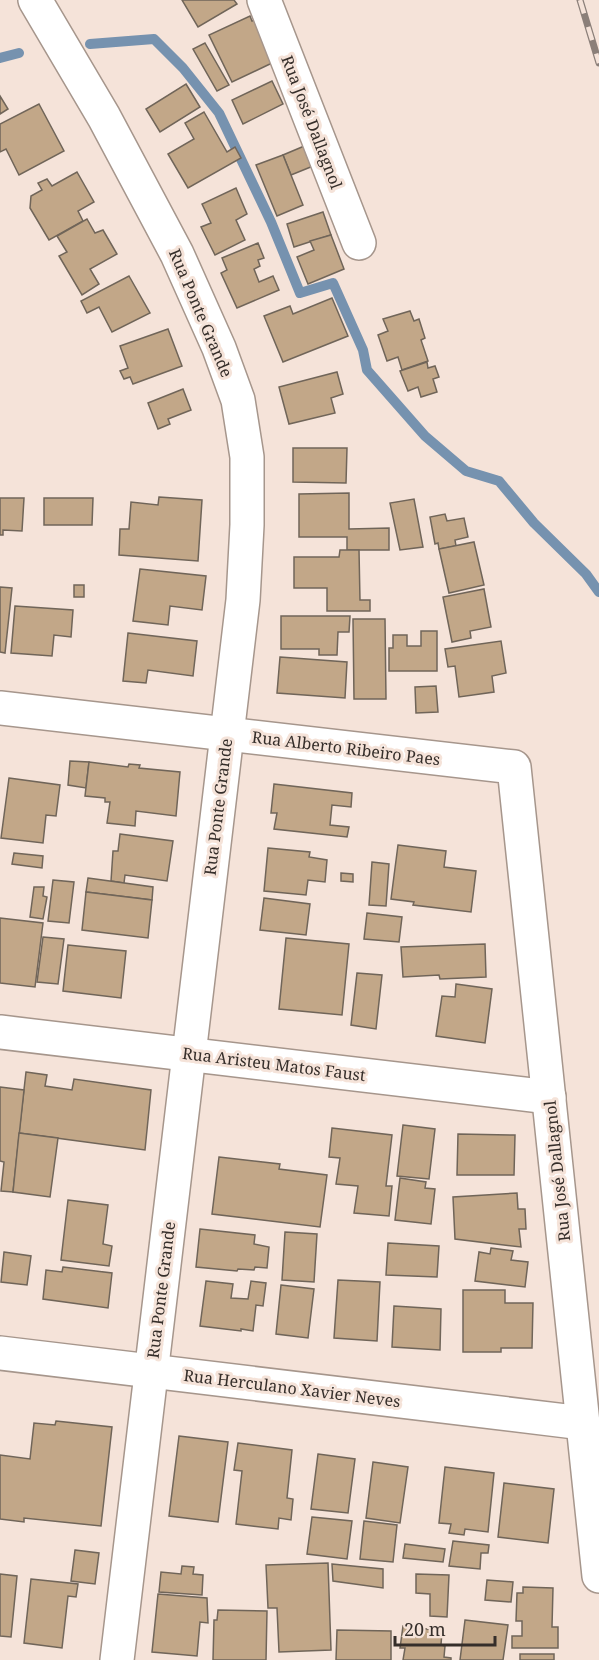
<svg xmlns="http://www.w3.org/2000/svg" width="599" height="1660" viewBox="0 0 599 1660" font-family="'Noto Serif',serif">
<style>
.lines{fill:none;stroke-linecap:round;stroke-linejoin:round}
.stream{stroke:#7692af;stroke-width:10}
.building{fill:#c2a788;stroke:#706559;stroke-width:1.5}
.minor-casing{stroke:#a6968c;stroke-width:36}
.minor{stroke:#fff;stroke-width:33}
.rail-casing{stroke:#8b7f79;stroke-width:7}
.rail{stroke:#f5e3d9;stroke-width:4.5;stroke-dasharray:14;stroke-linecap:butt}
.labels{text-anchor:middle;stroke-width:6;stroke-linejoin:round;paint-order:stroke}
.street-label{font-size:16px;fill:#352e2a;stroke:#f5e3d9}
</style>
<rect width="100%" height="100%" fill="#f5e3d9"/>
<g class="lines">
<g class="stream">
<polyline points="90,44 154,39 183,68 219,113 271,222 300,293 333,283 363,350 367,370 425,436 466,471 499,481 534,523 586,574 599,592"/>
<polyline points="0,58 19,53"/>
</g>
</g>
<g class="building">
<polygon points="182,0 234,0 237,4 198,27"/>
<polygon points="250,16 252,21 258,19 272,63 232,82 209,35"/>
<polygon points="205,43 229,85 217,91 193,49"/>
<polygon points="272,81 283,104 243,124 232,100"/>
<polygon points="186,84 200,107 160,132 146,109"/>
<polygon points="0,96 8,109 0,114"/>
<polygon points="39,104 64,151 19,175 6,149 0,152 0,124"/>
<polygon points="204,112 227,152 235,147 241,158 188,188 168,154 194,139 185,123"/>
<polygon points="309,144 318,164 291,175 283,155"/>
<polygon points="283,155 303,205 277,216 256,165"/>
<polygon points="77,172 94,202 78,211 83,221 49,240 30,208 31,196 42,190 38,183 47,179 52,186"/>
<polygon points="236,188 247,214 236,220 245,240 215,255 201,227 211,223 202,204"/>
<polygon points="323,212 331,235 294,247 287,224"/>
<polygon points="87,219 95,233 103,230 117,254 90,269 99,284 82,295 59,256 67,252 57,236"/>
<polygon points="331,235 344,269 308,284 297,257 314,250 310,241"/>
<polygon points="258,243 264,258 258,260 260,266 254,269 259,282 273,276 279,290 237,308 221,273 227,270 222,258"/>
<polygon points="129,276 150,313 112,332 99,307 87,313 81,301"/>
<polygon points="332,298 348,336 283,362 264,316 290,306 293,314"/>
<polygon points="410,311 414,321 419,319 425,338 421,340 428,361 402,370 398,357 387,361 378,335 388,331 383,319"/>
<polygon points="168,329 182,366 133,384 130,377 124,379 120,371 128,368 120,346"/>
<polygon points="427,362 428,368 435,366 439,377 433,379 437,392 421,397 418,387 408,391 400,371"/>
<polygon points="337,372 343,394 331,398 335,413 289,424 279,387"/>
<polygon points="183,389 191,410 168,419 170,424 158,429 148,403"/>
<polygon points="293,448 347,448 346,483 293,482"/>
<polygon points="349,493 349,529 389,528 389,550 347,550 347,537 299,537 299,494"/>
<polygon points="159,497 202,500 198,561 119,555 120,529 129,529 131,502 158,505"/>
<polygon points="0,498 24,498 22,531 3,530 3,535 0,535"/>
<polygon points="44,498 93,498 92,525 44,525"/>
<polygon points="414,499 423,547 400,550 390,503"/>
<polygon points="445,514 447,521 464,518 468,537 455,540 456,546 439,549 438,543 435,544 430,517"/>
<polygon points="474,542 484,585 449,593 439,549"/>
<polygon points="340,550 359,550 360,600 370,600 370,611 327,611 327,588 294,588 294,557 339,557"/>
<polygon points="140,569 206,576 202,610 170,606 168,625 133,621"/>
<rect x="74" y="585" width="10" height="12"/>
<polygon points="0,587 12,588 5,653 0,652"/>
<polygon points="484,589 491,627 470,631 471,638 452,642 443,597"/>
<polygon points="15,606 73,610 71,637 54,635 52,656 11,653"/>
<polygon points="281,616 350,616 349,632 338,632 337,655 319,655 319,649 281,649"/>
<polygon points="353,619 385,619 386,699 354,699"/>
<polygon points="421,631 437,631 437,671 389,671 389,648 393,648 393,635 407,635 407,646 421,646"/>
<polygon points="128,633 197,641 193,676 148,670 146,683 123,681"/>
<polygon points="501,641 506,673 492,676 494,692 459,697 455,666 448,667 445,649"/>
<polygon points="280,657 347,662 345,698 277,693"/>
<polygon points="436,686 438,712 416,713 415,687"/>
<polygon points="70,761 89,762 86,788 68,785"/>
<polygon points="89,762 128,767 129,764 140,765 139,768 180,772 176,816 136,811 135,826 107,823 110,802 105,802 105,798 85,796"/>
<polygon points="9,778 60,785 56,816 46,815 43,843 1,838"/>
<polygon points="274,784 352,793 351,807 332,805 330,825 349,827 347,837 274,829 277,813 271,813"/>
<polygon points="120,834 173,841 167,881 125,875 124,883 111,881 113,851 118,851"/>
<polygon points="398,845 446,851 444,867 476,871 471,912 413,905 414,902 391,899"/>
<polygon points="268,848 310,852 309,857 327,860 325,882 308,880 306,895 264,891"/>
<polygon points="14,853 43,856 42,868 12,864"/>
<polygon points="372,862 389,864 386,906 369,905"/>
<polygon points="341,873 353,874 353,882 341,881"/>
<polygon points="88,878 153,887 152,900 86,892"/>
<polygon points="53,880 74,882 69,923 48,921"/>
<polygon points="34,887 44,887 43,896 47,897 43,919 30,917"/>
<polygon points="86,892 152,900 148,938 82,930"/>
<polygon points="264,898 310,904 306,935 260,930"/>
<polygon points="367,913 402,917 399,942 364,939"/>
<polygon points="0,918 43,923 35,987 0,983"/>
<polygon points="43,937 64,939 58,984 37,982"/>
<polygon points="286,938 349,944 342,1015 279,1009"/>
<polygon points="485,944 486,977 440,979 439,975 403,977 401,947"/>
<polygon points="68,945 126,951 121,998 63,991"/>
<polygon points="357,973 382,975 376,1029 351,1025"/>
<polygon points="456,984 492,989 485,1043 436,1036 442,996 455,997"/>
<polygon points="26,1072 47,1075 45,1086 72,1090 74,1079 151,1090 145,1150 19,1133"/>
<polygon points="0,1087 24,1090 13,1192 1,1191 4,1162 0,1161"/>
<polygon points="403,1125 435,1129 429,1179 397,1176"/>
<polygon points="332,1128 392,1135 386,1186 392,1186 389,1216 354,1213 358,1186 336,1184 340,1158 329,1157"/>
<polygon points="19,1133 58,1138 50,1197 13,1192"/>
<polygon points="458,1134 515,1135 514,1175 457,1175"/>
<polygon points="219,1157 280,1164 279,1169 327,1175 320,1227 212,1214"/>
<polygon points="400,1178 426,1182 425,1188 435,1189 431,1224 395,1220"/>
<polygon points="517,1193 518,1209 525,1209 526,1229 519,1229 521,1247 455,1239 453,1197"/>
<polygon points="68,1200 108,1205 103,1244 112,1246 109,1266 61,1260"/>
<polygon points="200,1229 255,1235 254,1244 269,1247 267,1268 255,1267 254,1270 238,1269 237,1271 196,1267"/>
<polygon points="285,1232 317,1234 314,1282 282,1280"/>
<polygon points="388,1243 439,1246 437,1277 386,1275"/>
<polygon points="491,1248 513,1251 511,1260 528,1262 525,1287 475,1281 479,1252 490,1254"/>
<polygon points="4,1252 31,1256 27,1285 1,1282"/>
<polygon points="63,1267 112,1273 108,1308 43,1299 46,1270 62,1272"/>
<polygon points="338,1280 380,1282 377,1341 334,1338"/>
<polygon points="206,1281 233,1284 231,1298 248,1299 251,1281 266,1283 263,1306 256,1305 253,1331 241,1329 241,1331 200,1326"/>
<polygon points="281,1285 314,1289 308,1338 276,1334"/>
<polygon points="463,1290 505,1290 505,1303 533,1303 532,1348 501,1348 501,1352 463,1352"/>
<polygon points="394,1306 441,1309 440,1350 392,1347"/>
<polygon points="56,1421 112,1427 101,1526 24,1518 24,1522 0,1519 0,1455 30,1459 34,1423 55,1425"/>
<polygon points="179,1436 228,1442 218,1522 169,1516"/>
<polygon points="238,1443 292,1450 287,1498 293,1499 291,1520 279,1518 278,1529 236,1524 242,1471 234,1470"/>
<polygon points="318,1454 355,1459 348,1513 311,1509"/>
<polygon points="373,1462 408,1467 400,1523 366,1518"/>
<polygon points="445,1467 494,1473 488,1532 465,1529 464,1535 449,1533 451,1524 439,1523"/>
<polygon points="504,1483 554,1489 548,1543 498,1537"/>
<polygon points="312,1517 352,1521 347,1559 307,1554"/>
<polygon points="364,1521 397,1525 393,1562 360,1559"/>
<polygon points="453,1541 489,1545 488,1553 481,1553 480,1569 449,1566"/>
<polygon points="405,1544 445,1549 443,1562 403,1558"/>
<polygon points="75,1550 99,1553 95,1584 71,1581"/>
<polygon points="328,1563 331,1650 279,1652 277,1608 268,1608 266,1565"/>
<polygon points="332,1564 383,1569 383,1588 333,1581"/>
<polygon points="182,1566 194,1567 193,1574 203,1575 202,1595 159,1592 161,1572 181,1574"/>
<polygon points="0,1574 17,1576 11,1637 0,1636"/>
<polygon points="416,1574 449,1575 447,1617 430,1616 430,1594 416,1593"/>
<polygon points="31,1579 78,1584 76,1597 68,1596 62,1648 24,1643"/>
<polygon points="487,1580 513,1582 511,1602 485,1600"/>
<polygon points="523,1587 553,1588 552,1627 558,1627 558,1648 512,1648 512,1636 522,1636 522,1621 516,1621 517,1593 523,1593"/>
<polygon points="158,1594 207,1598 208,1623 200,1622 197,1656 152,1652"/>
<polygon points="218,1610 267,1611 266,1660 213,1660 214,1620 217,1620"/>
<polygon points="465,1620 508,1625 503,1660 460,1660"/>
<polygon points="403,1626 442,1631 441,1645 445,1646 444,1657 451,1658 451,1660 403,1660 405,1648 400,1648"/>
<polygon points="337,1630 391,1631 391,1660 336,1660"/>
<rect x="520" y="1654" width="34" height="6"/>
</g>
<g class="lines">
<g class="minor-casing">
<g id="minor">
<polyline points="35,0 104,117 177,254 219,348 238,400 247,457 247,525 243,600 117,1660"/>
<polyline points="264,0 359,243"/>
<polyline points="0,708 514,767 599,1576"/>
<polyline points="0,1032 549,1097"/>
<polyline points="0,1353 583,1423"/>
</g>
</g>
<use href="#minor" class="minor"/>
<g class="rail-casing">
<polyline id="rail" points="580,0 599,63"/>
</g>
<use href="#rail" class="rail"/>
</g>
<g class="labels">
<g class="street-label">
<text transform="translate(312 122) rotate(69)" y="6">Rua José Dallagnol</text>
<text transform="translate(201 313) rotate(67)" y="6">Rua Ponte Grande</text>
<text transform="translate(346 748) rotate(7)" y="6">Rua Alberto Ribeiro Paes</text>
<text transform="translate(218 807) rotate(-83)" y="6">Rua Ponte Grande</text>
<text transform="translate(274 1064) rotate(7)" y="6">Rua Aristeu Matos Faust</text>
<text transform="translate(557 1171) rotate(-96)" y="6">Rua José Dallagnol</text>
<text transform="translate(161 1290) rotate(-83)" y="6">Rua Ponte Grande</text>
<text transform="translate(292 1388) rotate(7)" y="6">Rua Herculano Xavier Neves</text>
</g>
</g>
<path d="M395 1636v9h100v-9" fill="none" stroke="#352e2a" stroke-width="3"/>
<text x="404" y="1636" font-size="18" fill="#352e2a" stroke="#f5e3d9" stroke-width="4.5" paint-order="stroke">20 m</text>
</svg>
